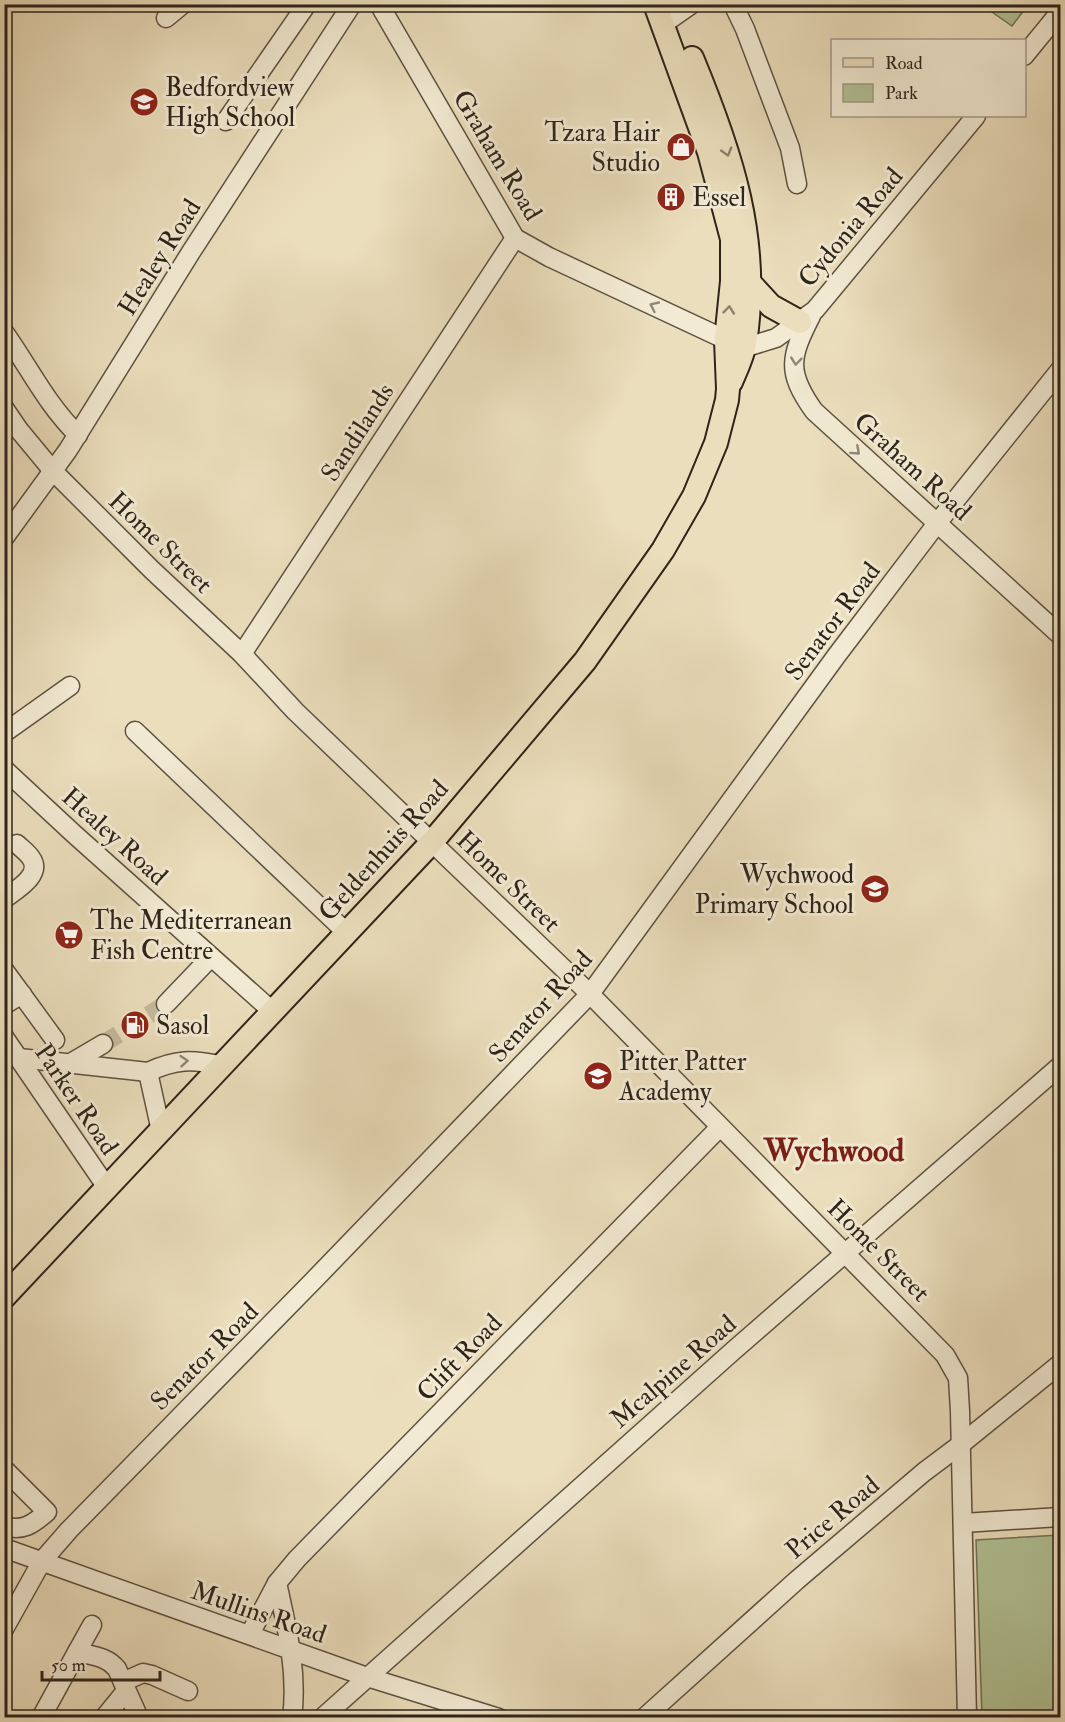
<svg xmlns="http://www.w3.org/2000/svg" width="1065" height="1722" viewBox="0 0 1065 1722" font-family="'IM FELL Double Pica',serif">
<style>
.green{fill:#b1c295;stroke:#707358;stroke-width:1.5}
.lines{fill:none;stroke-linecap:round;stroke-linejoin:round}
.minor-tunnel{stroke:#c5b99c;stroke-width:18;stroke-dasharray:18 9;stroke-linecap:butt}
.minor-casing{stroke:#5d5242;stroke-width:21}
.major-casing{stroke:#2e241a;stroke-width:26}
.minor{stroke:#f2ead3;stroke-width:18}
.major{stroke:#ebdebc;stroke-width:22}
.oneway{stroke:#8c816b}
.oneway2{stroke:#908776}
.labels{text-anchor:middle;stroke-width:6;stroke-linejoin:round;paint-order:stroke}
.poi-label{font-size:26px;fill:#2e241a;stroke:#f2ead3;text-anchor:start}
.street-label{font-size:26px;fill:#2e241a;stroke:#f2ead3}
.district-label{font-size:32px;font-weight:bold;fill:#7a1f14;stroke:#f2ead3}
</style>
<rect width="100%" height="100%" fill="#ebdebc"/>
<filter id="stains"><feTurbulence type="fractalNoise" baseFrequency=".00333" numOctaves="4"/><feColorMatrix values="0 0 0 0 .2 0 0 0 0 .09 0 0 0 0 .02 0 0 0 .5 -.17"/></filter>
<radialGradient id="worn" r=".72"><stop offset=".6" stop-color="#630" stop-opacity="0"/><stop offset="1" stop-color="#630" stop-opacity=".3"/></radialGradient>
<g class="green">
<polygon points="982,5 1028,4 1028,5 1012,26"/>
<polygon points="1060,1535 1060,1717 982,1717 976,1540"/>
</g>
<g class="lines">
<polyline class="minor-tunnel" points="103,1044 166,1004"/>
<g class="minor-casing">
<g id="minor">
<polyline points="379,4 515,238 549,257 737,345 750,346 776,338 815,310 976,116"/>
<polyline points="733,4 745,29 790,148 797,184"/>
<polyline points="166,18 183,4"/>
<polyline points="662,25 692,4"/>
<polyline points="1024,56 1060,12"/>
<polyline points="226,121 307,4"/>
<path d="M811,316C790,357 786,372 814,411L1060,635"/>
<path d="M4,332C29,367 47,405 78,435"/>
<polyline points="4,408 19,430 53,471 152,570 242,654 295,711 590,994 945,1355 958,1378 960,1411 967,1718"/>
<polyline points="4,538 68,450 191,252 352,4"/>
<polyline points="242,654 515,238"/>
<polyline points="135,731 347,933"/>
<polyline points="4,733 70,686"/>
<polyline points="4,769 74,834 272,1011"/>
<path d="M4,899C16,890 43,875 31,858C28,853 21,848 17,844"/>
<polyline points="4,970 55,1040"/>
<polyline points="166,1004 211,957"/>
<polyline points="4,1005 22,994"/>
<polyline points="4,1037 108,1189"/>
<path d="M19,1058L148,1072C176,1059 192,1059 223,1066"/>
<polyline points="69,1064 103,1044"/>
<polyline points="148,1072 161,1131"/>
<path d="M4,1469L47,1512C33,1524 23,1532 4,1526"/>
<polyline points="963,1523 1060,1517"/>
<polyline points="4,1548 367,1677 499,1718"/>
<path d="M277,1583C287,1628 298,1672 292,1718"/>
<polyline points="4,1629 42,1561 69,1530 314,1280 590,994 837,655 938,522 1060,370"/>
<polyline points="250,1634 277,1583 297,1559 720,1127"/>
<polyline points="77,1652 92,1625"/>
<polyline points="123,1682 143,1673 152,1675 188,1691"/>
<path d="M42,1716L77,1652C92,1656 107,1656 117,1669L139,1718"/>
<polyline points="104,1718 126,1691"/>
<polyline points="322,1718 733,1351 1060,1066"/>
<polyline points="644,1718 797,1580 924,1472 960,1445 1060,1364"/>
</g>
</g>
<g class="major-casing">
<g id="major">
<path d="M692,58C731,152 761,240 745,343C743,356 736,370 731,382"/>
<polyline points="749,282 771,306 800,322"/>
<polyline points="4,1297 432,842 585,661 663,550 694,496 716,443 727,400 728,389 726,340 732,281 732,239 709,152 655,4"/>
</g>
</g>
<use href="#minor" class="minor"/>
<use href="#major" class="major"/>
</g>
<defs><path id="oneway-chevron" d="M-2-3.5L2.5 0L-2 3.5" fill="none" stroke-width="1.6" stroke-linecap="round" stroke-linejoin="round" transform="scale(1.5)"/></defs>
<g class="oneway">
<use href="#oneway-chevron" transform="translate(727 152) rotate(74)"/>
<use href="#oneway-chevron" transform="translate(729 310) rotate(-84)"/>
</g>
<g class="oneway2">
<use href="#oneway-chevron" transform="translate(654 306) rotate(-155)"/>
<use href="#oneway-chevron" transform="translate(796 361) rotate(96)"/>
<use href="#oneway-chevron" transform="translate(856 451) rotate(42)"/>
<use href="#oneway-chevron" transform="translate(184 1061) rotate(-5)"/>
</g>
<defs>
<g id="school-disc" transform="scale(1.5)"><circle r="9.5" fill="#8f2418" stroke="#f2ead3"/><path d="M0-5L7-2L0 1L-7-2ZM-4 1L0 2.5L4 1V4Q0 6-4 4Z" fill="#fff"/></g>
<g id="shop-disc" transform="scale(1.5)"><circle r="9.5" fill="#8f2418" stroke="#f2ead3"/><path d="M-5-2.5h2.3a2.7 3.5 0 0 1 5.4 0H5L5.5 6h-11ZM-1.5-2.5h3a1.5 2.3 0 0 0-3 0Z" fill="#fff"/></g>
<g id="building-disc" transform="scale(1.5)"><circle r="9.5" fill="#8f2418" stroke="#f2ead3"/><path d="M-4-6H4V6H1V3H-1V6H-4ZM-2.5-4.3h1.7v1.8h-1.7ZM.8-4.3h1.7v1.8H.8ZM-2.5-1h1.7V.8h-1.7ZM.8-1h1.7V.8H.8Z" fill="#fff"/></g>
<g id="supermarket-disc" transform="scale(1.5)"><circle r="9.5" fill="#8f2418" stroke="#f2ead3"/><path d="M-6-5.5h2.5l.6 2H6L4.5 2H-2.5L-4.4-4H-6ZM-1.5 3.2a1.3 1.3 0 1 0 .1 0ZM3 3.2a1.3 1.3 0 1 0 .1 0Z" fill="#fff"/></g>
<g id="fuel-disc" transform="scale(1.5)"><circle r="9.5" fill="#8f2418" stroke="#f2ead3"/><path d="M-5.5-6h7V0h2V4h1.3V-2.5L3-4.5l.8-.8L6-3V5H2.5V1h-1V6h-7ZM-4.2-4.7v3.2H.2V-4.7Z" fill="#fff"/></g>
</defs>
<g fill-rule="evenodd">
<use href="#school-disc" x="144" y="102"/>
<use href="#shop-disc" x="681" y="147"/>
<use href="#building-disc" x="671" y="197"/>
<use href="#school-disc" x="875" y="889"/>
<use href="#supermarket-disc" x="69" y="935"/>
<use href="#fuel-disc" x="135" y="1025"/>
<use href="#school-disc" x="598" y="1076"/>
</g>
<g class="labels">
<g class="poi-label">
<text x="165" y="96">Bedfordview<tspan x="165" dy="30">High School</tspan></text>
<text x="660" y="141" text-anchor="end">Tzara Hair<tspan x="660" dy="30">Studio</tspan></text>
<text x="692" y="206">Essel</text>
<text x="854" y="883" text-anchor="end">Wychwood<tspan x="854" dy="30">Primary School</tspan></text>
<text x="90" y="929">The Mediterranean<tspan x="90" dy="30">Fish Centre</tspan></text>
<text x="156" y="1034">Sasol</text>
<text x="619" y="1070">Pitter Patter<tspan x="619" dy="30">Academy</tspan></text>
</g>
<g class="street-label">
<text transform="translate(498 155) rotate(59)" y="9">Graham Road</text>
<text transform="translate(850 227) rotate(-50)" y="9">Cydonia Road</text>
<text transform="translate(159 257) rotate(-58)" y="9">Healey Road</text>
<text transform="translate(357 432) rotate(-57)" y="9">Sandilands</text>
<text transform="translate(913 466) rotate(42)" y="9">Graham Road</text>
<text transform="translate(161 542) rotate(44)" y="9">Home Street</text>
<text transform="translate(832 621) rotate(-53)" y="9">Senator Road</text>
<text transform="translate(115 836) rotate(42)" y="9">Healey Road</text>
<text transform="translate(383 850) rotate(-48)" y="9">Geldenhuis Road</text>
<text transform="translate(509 881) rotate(44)" y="9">Home Street</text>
<text transform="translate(540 1006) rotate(-48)" y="9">Senator Road</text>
<text transform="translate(77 1099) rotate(56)" y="9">Parker Road</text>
<text transform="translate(879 1250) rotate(45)" y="9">Home Street</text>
<text transform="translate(204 1356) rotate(-45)" y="9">Senator Road</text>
<text transform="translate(459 1357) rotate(-46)" y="9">Clift Road</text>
<text transform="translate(673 1371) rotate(-41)" y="9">Mcalpine Road</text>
<text transform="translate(832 1517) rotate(-40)" y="9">Price Road</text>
<text transform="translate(259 1612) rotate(19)" y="9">Mullins Road</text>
</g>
<g class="district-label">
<text x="834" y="1161">Wychwood</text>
</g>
</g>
<rect width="1065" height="1722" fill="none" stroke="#ebdebc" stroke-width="24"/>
<rect x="6" y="6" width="1053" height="1710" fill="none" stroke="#2e241a" stroke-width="3"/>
<rect x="12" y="12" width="1041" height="1698" fill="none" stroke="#2e241a" stroke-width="1.5"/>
<rect x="831" y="39" width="195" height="78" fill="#f2ead3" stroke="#a49b89" stroke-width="1.5"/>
<rect x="843" y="58" width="30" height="9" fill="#ebdebc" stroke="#a49b89" stroke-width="1.5"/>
<text x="885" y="69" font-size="18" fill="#2e241a">Road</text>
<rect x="843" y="84" width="30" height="18" fill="#b1c295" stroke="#a49b89" stroke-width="1.5"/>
<text x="885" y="99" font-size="18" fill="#2e241a">Park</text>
<path d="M42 1671v9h118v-9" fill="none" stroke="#2e241a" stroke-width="3"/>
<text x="51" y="1671" font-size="18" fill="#2e241a" stroke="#f2ead3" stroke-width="4.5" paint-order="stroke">50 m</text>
<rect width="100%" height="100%" filter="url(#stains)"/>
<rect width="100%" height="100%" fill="url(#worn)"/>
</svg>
